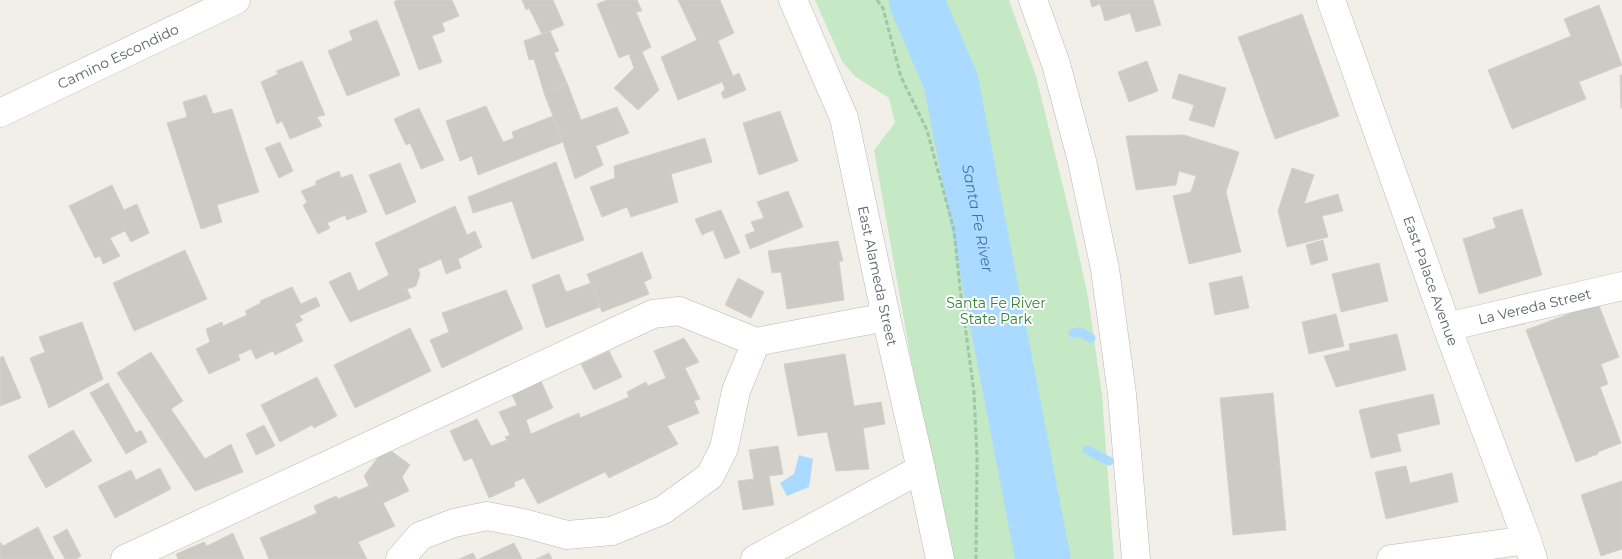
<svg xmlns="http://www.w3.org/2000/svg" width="1622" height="559" viewBox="0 0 1622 559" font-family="Montserrat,sans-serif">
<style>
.green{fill:#c5e8c5}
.water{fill:#aadaff}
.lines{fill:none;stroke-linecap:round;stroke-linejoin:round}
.stream{stroke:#aadaff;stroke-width:9}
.river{stroke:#aadaff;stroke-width:55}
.building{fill:#cccac5;stroke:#d6d1c6}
.minor-casing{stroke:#b5b8bc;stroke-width:29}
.path{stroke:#9cc7a9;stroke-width:3;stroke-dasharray:5 2.5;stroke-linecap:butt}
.minor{stroke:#fff;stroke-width:28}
.labels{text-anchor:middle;stroke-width:4;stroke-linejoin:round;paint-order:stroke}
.street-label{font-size:14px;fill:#5f6368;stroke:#fff}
.park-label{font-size:14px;fill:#348238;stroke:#fff}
.water-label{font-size:15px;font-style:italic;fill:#4174aa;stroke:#fff}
</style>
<rect width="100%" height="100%" fill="#f1efe8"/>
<polygon class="green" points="815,0 1009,0 1036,76 1071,219 1088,297 1102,395 1114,559 954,559 913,371 874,150 895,123 889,98 856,77 843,63"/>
<polygon class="water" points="799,455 813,459 809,487 787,496 780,483 794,474"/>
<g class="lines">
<g class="stream">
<polyline points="1073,333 1080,332 1091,338"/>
<polyline points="1087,450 1109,461"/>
</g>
<path class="river" id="s1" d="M916,0L951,82L1043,559"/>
</g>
<g class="building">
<polygon points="397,0 452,0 459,16 442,23 445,31 432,36 442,62 419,70 394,2"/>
<polygon points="522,0 553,0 564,25 542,34 529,8 526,10"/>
<polygon points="607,0 637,0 642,11 636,12 651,47 642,52 659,90 638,110 614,88 634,68 629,54 619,58 597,4"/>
<polygon points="678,0 720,0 734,33 718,41 733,76 739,73 746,90 724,99 721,93 725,89 722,82 678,100 661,57 697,40"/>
<polygon points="1090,0 1153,0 1161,25 1136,32 1130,13 1105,21 1100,4 1092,7"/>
<polygon points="1599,5 1622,65 1579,82 1586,99 1512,129 1488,70 1571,36 1564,19"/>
<polygon points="1302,14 1339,116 1275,139 1238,37"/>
<polygon points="377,20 400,75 347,96 328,51 353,40 349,31"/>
<polygon points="550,31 559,51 554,53 567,83 544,93 534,59 529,60 524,41"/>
<polygon points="302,61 325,115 317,117 322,126 290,139 282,121 277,124 261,82 278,74 276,71"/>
<polygon points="1147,61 1158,91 1129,102 1118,72"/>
<polygon points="1179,74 1226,88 1214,127 1189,120 1194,105 1172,98"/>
<polygon points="1620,75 1622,75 1622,108 1621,108"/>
<polygon points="567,83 581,120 617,107 629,133 596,146 603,165 575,179 563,142 544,93"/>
<polygon points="206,95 213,114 232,109 259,192 217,205 222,222 201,229 167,123 187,117 183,102"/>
<polygon points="486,106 503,142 514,138 512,132 553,116 563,142 478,175 472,156 460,161 446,121"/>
<polygon points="419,108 444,160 421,169 410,143 406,145 394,119"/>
<polygon points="780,111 798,161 759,175 743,123"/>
<polygon points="1184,135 1239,152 1226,192 1241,252 1189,264 1173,196 1191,192 1196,176 1179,171 1176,185 1136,190 1126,136"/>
<polygon points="705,138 712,162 671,174 678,202 631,217 627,207 602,217 590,187 615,178 614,166"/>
<polygon points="280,142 293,171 279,178 265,148"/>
<polygon points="556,162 584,240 532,259 512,201 473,213 468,197"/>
<polygon points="400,163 416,202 386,215 369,175"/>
<polygon points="1292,168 1314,175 1304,204 1338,194 1343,211 1322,216 1328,237 1287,247 1278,211"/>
<polygon points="339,171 341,178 352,174 367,212 347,220 345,215 327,223 330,228 318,234 303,205 307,202 301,191 316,185 316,181"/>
<polygon points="112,185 124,210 137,204 149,233 131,242 125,231 110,238 120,256 103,264 100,256 95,258 69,206"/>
<polygon points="788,191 803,227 750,249 745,235 755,231 751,222 764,218 757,202"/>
<polygon points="455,206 467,235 475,231 482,247 458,259 461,268 446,274 441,259 418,269 420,274 416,286 407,289 411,298 350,322 329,282 350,272 358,291 389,275 375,243"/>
<polygon points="1522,209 1542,275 1479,294 1463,239 1496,228 1493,218"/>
<polygon points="721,210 740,253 725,259 713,230 702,235 695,219"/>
<polygon points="1323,240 1328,260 1311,265 1306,245"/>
<polygon points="838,241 843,261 839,261 844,300 787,309 781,272 772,273 768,251"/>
<polygon points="185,250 207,299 134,331 113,283"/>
<polygon points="642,252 652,278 644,282 649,294 602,312 587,274"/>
<polygon points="1379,263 1388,301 1341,312 1332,274"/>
<polygon points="559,274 566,292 591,283 600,307 546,328 532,285"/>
<polygon points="1242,276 1249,308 1215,315 1209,283"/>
<polygon points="738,278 764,292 751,318 725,305"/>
<polygon points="292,287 301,304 316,297 320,306 299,316 303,320 295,324 303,341 275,355 273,351 256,359 251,349 238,355 240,360 209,374 196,349 210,342 206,329 222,322 223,326 247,315 245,311 261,303 260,301"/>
<polygon points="506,290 523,329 442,368 430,340 449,332 442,313"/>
<polygon points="1598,303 1619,357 1601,364 1608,384 1600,387 1621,443 1598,452 1598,454 1576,462 1526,330"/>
<polygon points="1336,314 1344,346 1309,354 1302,322"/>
<polygon points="82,322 103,379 49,408 30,358 45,352 39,337"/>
<polygon points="410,328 431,371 355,408 334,365"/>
<polygon points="1397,334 1406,370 1336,387 1324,356 1350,350 1349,344"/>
<polygon points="684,338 699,362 685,368 700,399 694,401 699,413 667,426 678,444 609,478 605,472 538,504 524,478 514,482 515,486 489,498 472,458 464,461 450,431 477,419 491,446 507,440 505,437 510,435 499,412 517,405 512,395 541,381 553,408 526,420 531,434 579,413 580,418 629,397 627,392 646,382 648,386 666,378 654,351"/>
<polygon points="609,351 622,377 594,390 581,364"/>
<polygon points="151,352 183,401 171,409 205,459 231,444 243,472 195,491 117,373"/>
<polygon points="845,354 854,406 881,402 885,424 863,428 869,469 836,471 827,432 798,436 784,364"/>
<polygon points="3,356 21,398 0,406 0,358"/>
<polygon points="317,377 337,416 314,428 312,425 280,442 261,405"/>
<polygon points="108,383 136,433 141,430 147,442 126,454 90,393"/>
<polygon points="1273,393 1286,530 1233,535 1220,398"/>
<polygon points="1433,394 1440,424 1397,434 1401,451 1371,458 1359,410"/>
<polygon points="264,425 275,446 256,455 246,434"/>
<polygon points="73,430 92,461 46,488 28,456"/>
<polygon points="778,446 783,474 769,476 774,505 743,510 738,481 754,479 749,450"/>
<polygon points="386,447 410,465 402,477 409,491 383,503 395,526 358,542 367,559 269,559 260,538 317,513 314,506 336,496 338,499 369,486 364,476"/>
<polygon points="1406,466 1410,483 1452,473 1458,502 1386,519 1375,472"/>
<polygon points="160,468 171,489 115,518 98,486 131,470 136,480"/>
<polygon points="1622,481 1622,549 1601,556 1581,495"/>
<polygon points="38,527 54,559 0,559 0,542 3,546"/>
<polygon points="67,529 81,556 76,559 65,559 53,537"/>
<polygon points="233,533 244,559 178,559 176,554 204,542 207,546"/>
<polygon points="514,543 522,559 479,559"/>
<polygon points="473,553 476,559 459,559"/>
<polygon points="549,553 552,559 536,559"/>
</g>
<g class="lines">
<g class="minor-casing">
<g id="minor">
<path id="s2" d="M793,0L844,118L886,317L921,469L940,559"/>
<polyline points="1033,0 1056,64 1082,161 1105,269 1122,394 1136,559"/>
<path id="s3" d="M1331,0L1447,327L1527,540L1533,559"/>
<path id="s4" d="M0,113L236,0"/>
<path id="s5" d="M1447,327L1622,286"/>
<polyline points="125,559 653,314 679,311 756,342 886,317"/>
<polyline points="400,559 420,536 454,523 487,516 523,523 567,535 612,531 663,510 710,476 724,448 736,391 756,342"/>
<polyline points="755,559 921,469"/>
<polyline points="1391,559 1527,540"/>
</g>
</g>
<polyline class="path" points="877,0 883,8 901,77 927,130 954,230 960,288 974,392 977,457 976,559"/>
<use href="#minor" class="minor"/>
</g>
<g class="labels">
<g class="street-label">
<text dy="5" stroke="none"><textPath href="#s4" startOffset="131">Camino Escondido</textPath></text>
<text dy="5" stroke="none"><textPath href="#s2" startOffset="290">East Alameda Street</textPath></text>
<text dy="5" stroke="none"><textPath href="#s3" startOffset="298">East Palace Avenue</textPath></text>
<text dy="5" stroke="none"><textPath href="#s5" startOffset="90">La Vereda Street</textPath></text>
</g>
<g class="park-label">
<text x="996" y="308">Santa Fe River<tspan x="996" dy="16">State Park</tspan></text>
</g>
<g class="water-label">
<text dy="5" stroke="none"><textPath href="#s1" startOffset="228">Santa Fe River</textPath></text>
</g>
</g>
</svg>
